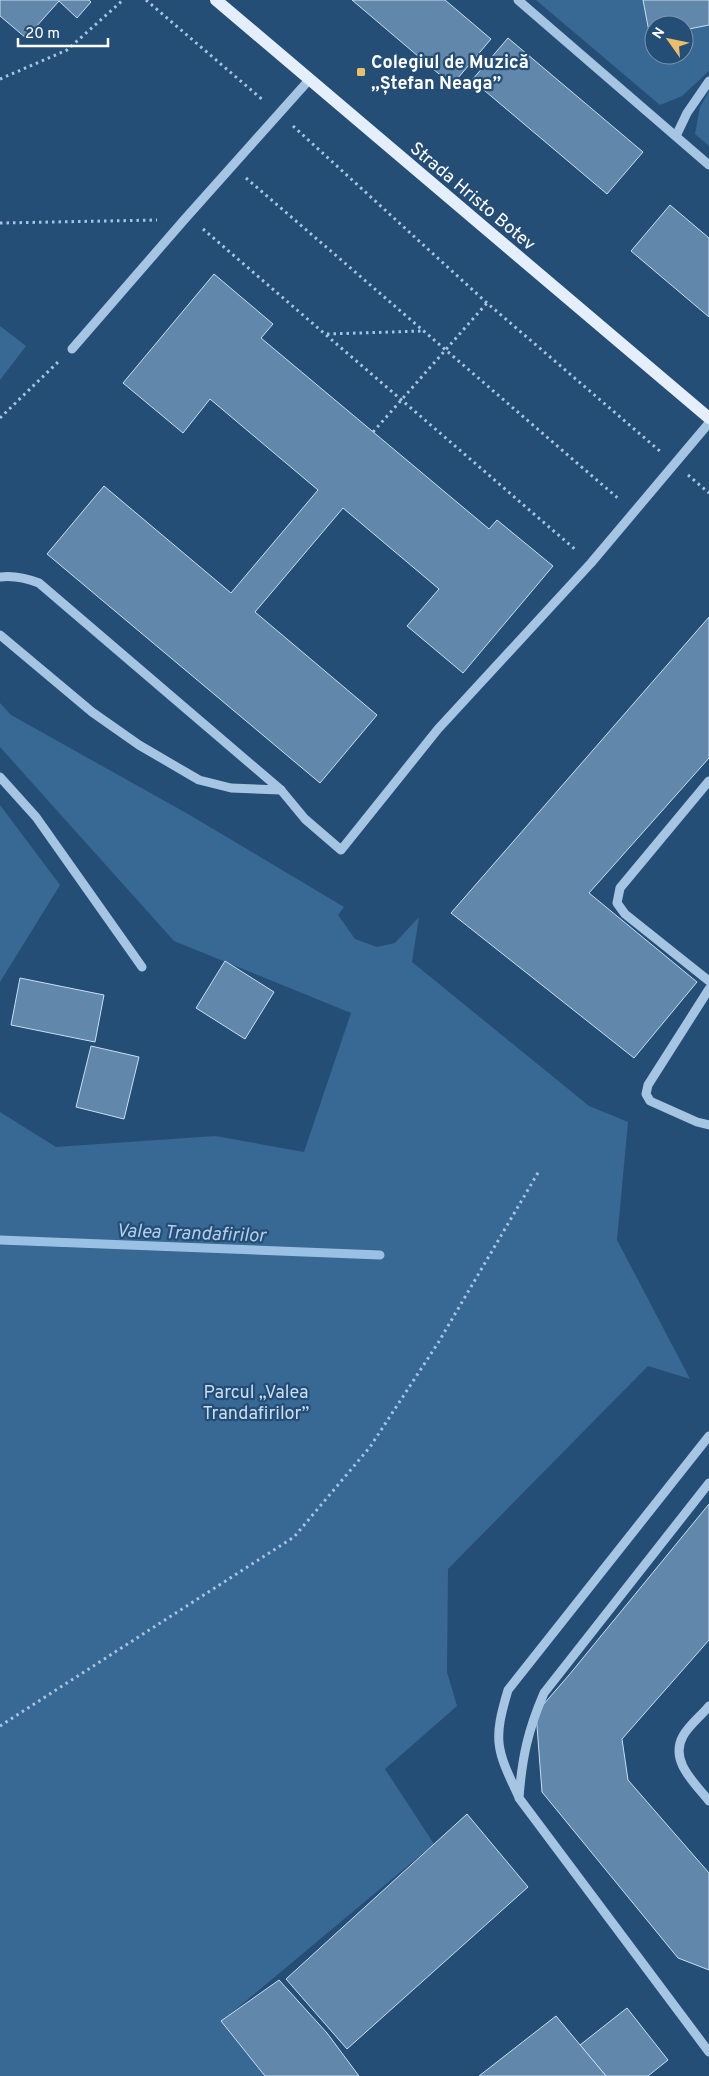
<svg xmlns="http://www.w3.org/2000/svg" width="709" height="2076" viewBox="0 0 709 2076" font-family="Overpass,sans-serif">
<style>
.green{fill:#386894;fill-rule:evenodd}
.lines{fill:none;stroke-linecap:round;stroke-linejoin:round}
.stream{stroke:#9ac1e3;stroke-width:9}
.building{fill:#6187ab;stroke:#c8def2}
.path{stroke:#a6c5e3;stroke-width:3;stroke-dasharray:2.5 4;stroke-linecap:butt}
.minor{stroke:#a6c5e3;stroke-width:9}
.major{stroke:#e5effc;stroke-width:12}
.poi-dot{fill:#ecbe6a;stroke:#254e77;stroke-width:2}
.labels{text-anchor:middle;stroke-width:4.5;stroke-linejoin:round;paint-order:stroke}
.poi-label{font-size:18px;font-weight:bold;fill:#fff;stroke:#254e77;text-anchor:start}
.street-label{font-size:18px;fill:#fff;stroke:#254e77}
.park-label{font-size:18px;fill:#c8def2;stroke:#254e77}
.water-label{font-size:19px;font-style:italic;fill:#b1cfeb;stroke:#254e77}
</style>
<rect width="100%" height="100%" fill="#254e77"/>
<g class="green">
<path d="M536,0H709V71L682,96L660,105ZM654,25H684V55H654Z"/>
<polygon points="709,91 709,146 695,134 700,107"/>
<polygon points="0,326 26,346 0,380"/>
<polygon points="0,703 11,715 188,814 344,907 338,915 355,939 377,947 395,943 419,917 412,962 589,1106 628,1122 617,1240 690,1379 648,1366 448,1569 447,1672 457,1706 385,1769 434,1844 222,2021 265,2076 0,2076 0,1112 56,1147 215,1136 304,1152 351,1013 174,941 0,747"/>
<polygon points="0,805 60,885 0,982"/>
</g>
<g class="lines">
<polyline class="stream" points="0,1240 380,1255"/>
</g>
<g class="building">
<polygon points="0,0 89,0 91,2 77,18 59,1 26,38 0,16"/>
<polygon points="352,0 445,0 491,39 452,85"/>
<polygon points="643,0 709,0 709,25 684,30 684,25 654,25 654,36 650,37"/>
<polygon points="508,38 643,152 607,194 472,80"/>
<polygon points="670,205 709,238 709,317 631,251"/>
<polygon points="214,274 273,324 261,338 489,529 497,520 553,566 463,673 407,626 439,589 343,508 255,612 377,715 320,783 47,554 104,486 231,593 318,490 210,399 183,433 123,383"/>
<polygon points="709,617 709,758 589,893 697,982 634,1058 451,913"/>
<polygon points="225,961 274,992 245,1039 196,1008"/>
<polygon points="20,978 104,995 95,1042 11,1025"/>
<polygon points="91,1046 139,1057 124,1119 76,1107"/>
<polygon points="709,1504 709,1640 622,1739 628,1780 709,1873 709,1970 678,1958 542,1792 536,1713 569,1675"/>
<polygon points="467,1814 528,1887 347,2049 286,1979"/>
<polygon points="279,1980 327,2033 359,2076 265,2076 221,2021"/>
<polygon points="627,2008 668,2060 648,2076 606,2076 580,2045"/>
<polygon points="556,2016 606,2076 479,2076"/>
</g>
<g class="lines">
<g class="path">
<polyline points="146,0 264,101"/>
<polyline points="0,79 67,50 123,0"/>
<polyline points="293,126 487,303 661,452"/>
<polyline points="246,178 620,500"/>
<polyline points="0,223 157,220"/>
<polyline points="203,229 577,551"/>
<polyline points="327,334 423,331"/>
<polyline points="0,418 58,362"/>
<polyline points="373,432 487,303"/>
<polyline points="688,475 709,493"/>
<polyline points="0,1726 294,1537 370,1447 438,1343 539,1171"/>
</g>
<g class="minor">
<polyline points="518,0 709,165"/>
<polyline points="676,136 687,113 709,81"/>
<polyline points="72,349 184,220 309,80"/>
<path d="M0,577C14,575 26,578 39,583L281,790L305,819L341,850L438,729L591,563L709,423"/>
<polyline points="0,635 92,712 139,745 199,780 231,788 281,790"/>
<polyline points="0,777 36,817 142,967"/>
<polyline points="709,781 620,888 617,903 625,914 709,981"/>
<polyline points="709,989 648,1085 646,1094 650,1101 697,1122 709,1125"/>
<path d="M709,1483L544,1693C528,1730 522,1757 519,1798L709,2052"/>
<path d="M709,1706C701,1716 689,1725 683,1736C669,1761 695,1783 709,1801"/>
<path d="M518,1795C496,1749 493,1740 508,1690L709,1436"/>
</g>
<polyline class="major" points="216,0 709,418"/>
</g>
<rect class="poi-dot" x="356" y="67" width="10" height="10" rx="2.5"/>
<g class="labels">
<g class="poi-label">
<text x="371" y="68">Colegiul de Muzică<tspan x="371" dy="21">„Ștefan Neaga”</tspan></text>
</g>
<g class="street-label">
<text transform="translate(473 196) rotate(40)" y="6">Strada Hristo Botev</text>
</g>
<g class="park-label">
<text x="256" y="1398">Parcul „Valea<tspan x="256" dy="21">Trandafirilor”</tspan></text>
</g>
<g class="water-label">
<text transform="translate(191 1232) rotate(2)" y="7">Valea Trandafirilor</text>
</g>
</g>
<g transform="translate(669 40) rotate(303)"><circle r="24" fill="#254e77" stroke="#7c95ad"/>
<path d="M0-4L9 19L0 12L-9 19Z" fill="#ecbe6a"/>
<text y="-8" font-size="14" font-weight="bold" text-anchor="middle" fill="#ffffff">N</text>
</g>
<path d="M18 38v8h90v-8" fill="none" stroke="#ffffff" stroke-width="2.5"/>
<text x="25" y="38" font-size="15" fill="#ffffff" stroke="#254e77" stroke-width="4" paint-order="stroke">20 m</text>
</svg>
